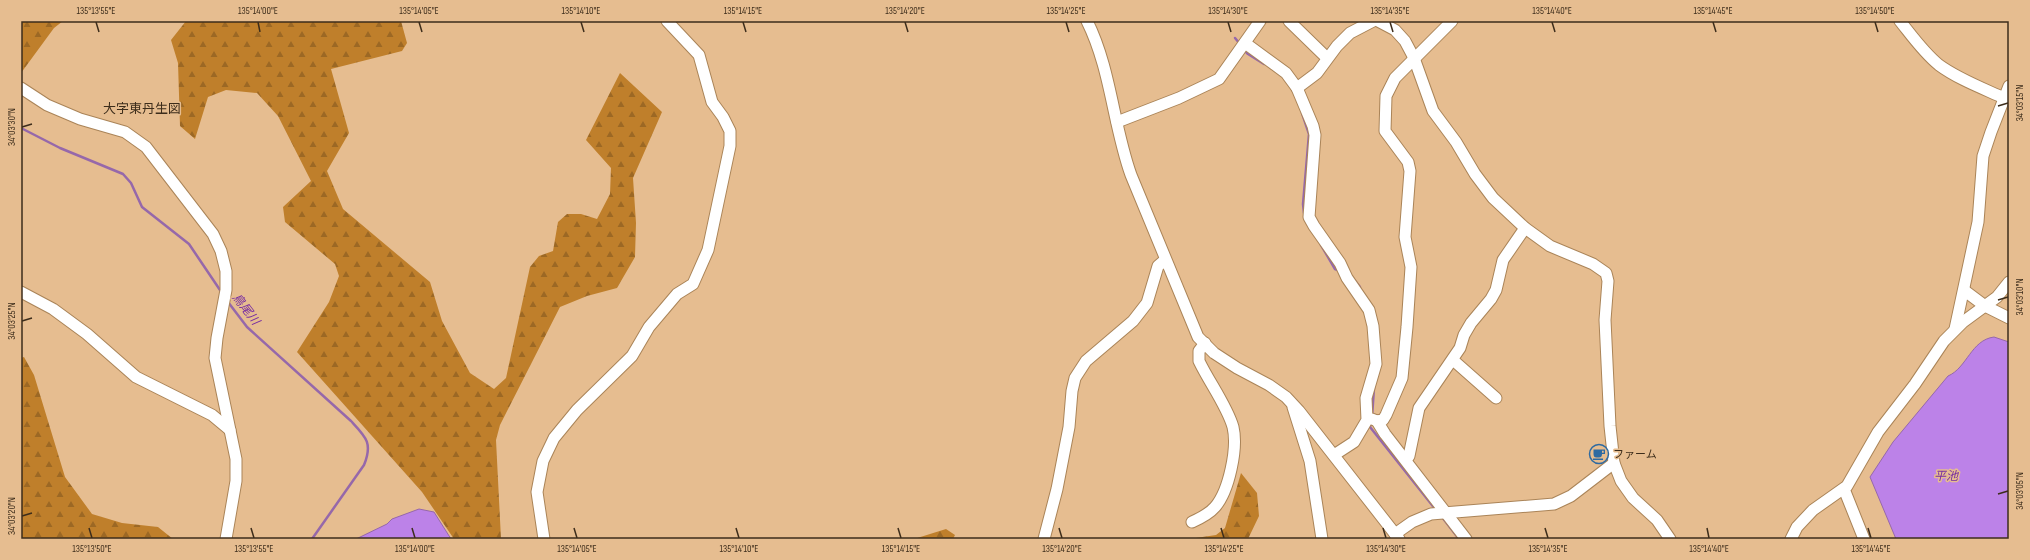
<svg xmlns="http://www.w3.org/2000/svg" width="2030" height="560" viewBox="0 0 2030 560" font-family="'Sofia Sans Condensed','Noto Sans JP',sans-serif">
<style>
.forest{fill:url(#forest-firs)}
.water{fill:#bc82e8;stroke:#9668aa}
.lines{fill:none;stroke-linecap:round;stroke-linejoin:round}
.stream{stroke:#9668aa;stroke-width:2.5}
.minor-casing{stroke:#aa8458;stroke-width:13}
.minor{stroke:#fff;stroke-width:11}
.ticks{fill:none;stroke:#3d2d1b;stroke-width:1.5}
.labels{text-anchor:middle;stroke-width:3;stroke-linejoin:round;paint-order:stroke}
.poi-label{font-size:11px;fill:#3d2d1b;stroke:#e6bd90;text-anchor:start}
.water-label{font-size:12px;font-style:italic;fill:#752ba2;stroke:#e6bd90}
.quarter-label{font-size:13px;fill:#3d2d1b;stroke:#e6bd90}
.neatline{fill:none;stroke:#3d2d1b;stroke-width:1.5}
.ticks-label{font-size:10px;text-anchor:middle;fill:#3d2d1b}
</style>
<defs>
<pattern id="forest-firs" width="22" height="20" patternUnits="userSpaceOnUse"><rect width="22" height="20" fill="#bf7f2b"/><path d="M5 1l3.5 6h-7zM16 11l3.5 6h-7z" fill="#9c6824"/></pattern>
</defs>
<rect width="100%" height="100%" fill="#e6bd90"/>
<g class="forest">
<polygon points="21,21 63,21 54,28 21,73"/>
<polygon points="186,21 401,21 407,43 402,51 331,69 349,133 327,171 343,209 430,282 442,321 470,373 494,389 506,378 530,267 539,256 553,251 558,222 567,214 581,214 597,219 610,194 611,168 586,140 620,73 662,112 633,178 636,223 635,257 617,288 587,296 560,307 500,425 496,440 501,539 454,539 422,492 297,352 329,302 339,276 335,264 285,222 283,207 311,181 278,116 257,93 226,90 208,97 195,139 180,126 178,63 171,40"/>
<polygon points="24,357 34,375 65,477 92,514 122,523 158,527 173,539 21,539 21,358"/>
<polygon points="1241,473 1257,493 1259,516 1248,539 1189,539 1216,535 1225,528"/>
<polygon points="946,529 955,535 953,539 914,539"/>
</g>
<g class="water">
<path d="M1994,337L2009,342V539H1896L1870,477L1893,442L1948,376C1967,368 1971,340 1994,337Z"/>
<polygon points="419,509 434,512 451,539 356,539 387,524 392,519"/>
</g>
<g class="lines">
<g class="stream">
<polyline points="1235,38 1240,44"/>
<polyline points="1244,50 1248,54 1264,64"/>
<polyline points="1302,113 1309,134 1303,204 1304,213"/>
<polyline points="21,128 60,148 123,174 131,183 142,207 189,244 222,293"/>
<polyline points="1321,245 1335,269 1340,271"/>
<polyline points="1352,277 1360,287"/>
<path d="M228,302L247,327L351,421C366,437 373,443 364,465L312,539"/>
<polyline points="1372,417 1374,388"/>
<polyline points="1371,422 1370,427 1436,510"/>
<polyline points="1442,517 1459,539"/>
</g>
<g class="minor-casing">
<g id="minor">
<path d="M1087,21C1111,69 1113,125 1131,175L1198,337L1214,353L1237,368L1269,385L1286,397L1299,411L1399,539"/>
<polyline points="1289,21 1327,58"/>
<polyline points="1378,21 1395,30 1405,41 1414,58 1433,111 1456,142 1475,174 1493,198 1525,228 1550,246 1593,264 1606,273 1608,281 1605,320 1610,426 1614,463 1621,481 1633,498 1657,520 1670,539"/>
<path d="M1900,21C1912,36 1924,53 1939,65C1958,79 1982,88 2004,98"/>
<polyline points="1245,43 1286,73 1297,88 1313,126 1315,135 1309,217 1314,226 1340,263 1347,278 1369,310 1373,326 1376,364 1366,398 1367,420 1354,442 1334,455"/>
<polyline points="21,88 47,105 80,119 125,132 146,147 213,234 221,251 226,271 226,290 217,338 215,358 236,459 236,481 226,539"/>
<polyline points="1297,88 1317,73 1337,46 1350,33 1373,21"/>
<polyline points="1117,122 1179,98 1219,79 1260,21"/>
<polyline points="1965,291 1985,306 2009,318"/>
<polyline points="21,292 53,309 87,334 136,377 212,415 230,430"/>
<polyline points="1955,329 1978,222 1983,156 1991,132 2009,86"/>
<polyline points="1453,360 1496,398"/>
<polyline points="1293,407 1310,461 1322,539"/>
<polyline points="1372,419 1377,421 1385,434 1466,539"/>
<polyline points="1377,421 1383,420 1386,415 1402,378 1407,327 1411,267 1405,237 1410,171 1408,162 1385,131 1386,96 1395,78 1452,21"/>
<polyline points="1406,460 1409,456 1419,408 1460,348 1464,335 1471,323 1491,299 1496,290 1503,260 1525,228"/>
<polyline points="1844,489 1864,539"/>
<path d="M1192,522C1201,518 1209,514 1215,507C1229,491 1238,448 1233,427C1227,406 1209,382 1199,361V351L1205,343"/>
<polyline points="1395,534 1412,522 1431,514 1554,504 1571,496 1614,463"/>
<polyline points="544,539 537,492 543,461 554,438 577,410 632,356 649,327 677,294 693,284 708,250 730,146 730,131 723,117 712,102 699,55 667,21"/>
<polyline points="1044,539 1057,489 1069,427 1072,391 1075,378 1086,361 1133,321 1147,303 1158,266 1165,260"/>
<polyline points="1791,539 1797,527 1813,510 1847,486 1878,432 1915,384 1944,341 1963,322 1997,297 2009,282"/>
</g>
</g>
<use href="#minor" class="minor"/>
</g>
<path class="ticks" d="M96,22L99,32M258,22L260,32M419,22L422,32M581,22L584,32M743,22L746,32M905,22L908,32M1066,22L1069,32M1228,22L1231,32M1390,22L1393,32M1552,22L1555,32M1713,22L1716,32M1875,22L1878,32M1998,106L2008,103M22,127L32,124M1998,300L2008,297M22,321L32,318M1998,494L2008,491M22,516L32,513M89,528L92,538M251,528L254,538M412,528L415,538M574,528L577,538M736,528L739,538M898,528L901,538M1059,528L1062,538M1221,528L1224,538M1383,528L1386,538M1545,528L1548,538M1707,528L1709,538M1868,528L1871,538"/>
<defs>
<g id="cafe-ring" transform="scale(1)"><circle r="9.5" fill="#e6bd90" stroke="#2e6aa1" stroke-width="1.5"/><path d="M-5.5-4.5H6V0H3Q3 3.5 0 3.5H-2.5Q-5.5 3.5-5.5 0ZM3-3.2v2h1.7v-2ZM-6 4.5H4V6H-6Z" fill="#2e6aa1"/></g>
</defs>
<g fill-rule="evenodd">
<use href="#cafe-ring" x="1599" y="454"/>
</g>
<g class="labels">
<g class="poi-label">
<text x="1613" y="458">ファーム</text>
</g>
<g class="water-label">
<text transform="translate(246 309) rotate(52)" y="4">鳥尾川</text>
<text x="1946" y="480">平池</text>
</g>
<g class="quarter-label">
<text x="142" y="113">大字東丹生図</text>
</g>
</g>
<rect width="2030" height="560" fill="none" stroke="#e6bd90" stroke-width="44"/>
<rect x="22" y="22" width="1986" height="516" class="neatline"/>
<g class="ticks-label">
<text x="96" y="14">135°13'55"E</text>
<text x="258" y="14">135°14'00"E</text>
<text x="419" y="14">135°14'05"E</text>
<text x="581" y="14">135°14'10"E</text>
<text x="743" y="14">135°14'15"E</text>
<text x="905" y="14">135°14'20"E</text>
<text x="1066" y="14">135°14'25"E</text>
<text x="1228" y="14">135°14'30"E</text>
<text x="1390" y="14">135°14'35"E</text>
<text x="1552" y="14">135°14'40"E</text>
<text x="1713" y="14">135°14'45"E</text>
<text x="1875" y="14">135°14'50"E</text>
<text transform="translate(2019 103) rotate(-90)" y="4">34°03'15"N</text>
<text transform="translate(11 127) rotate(-90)" y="4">34°03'30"N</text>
<text transform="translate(2019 297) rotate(-90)" y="4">34°03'10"N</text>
<text transform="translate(11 321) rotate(-90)" y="4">34°03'25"N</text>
<text transform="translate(2019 491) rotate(-90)" y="4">34°03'05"N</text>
<text transform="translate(11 516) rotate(-90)" y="4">34°03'20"N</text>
<text x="92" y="552">135°13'50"E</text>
<text x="254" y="552">135°13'55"E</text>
<text x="415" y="552">135°14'00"E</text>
<text x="577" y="552">135°14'05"E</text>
<text x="739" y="552">135°14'10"E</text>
<text x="901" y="552">135°14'15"E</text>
<text x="1062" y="552">135°14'20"E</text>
<text x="1224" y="552">135°14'25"E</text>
<text x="1386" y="552">135°14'30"E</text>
<text x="1548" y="552">135°14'35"E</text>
<text x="1709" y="552">135°14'40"E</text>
<text x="1871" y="552">135°14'45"E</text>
</g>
</svg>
